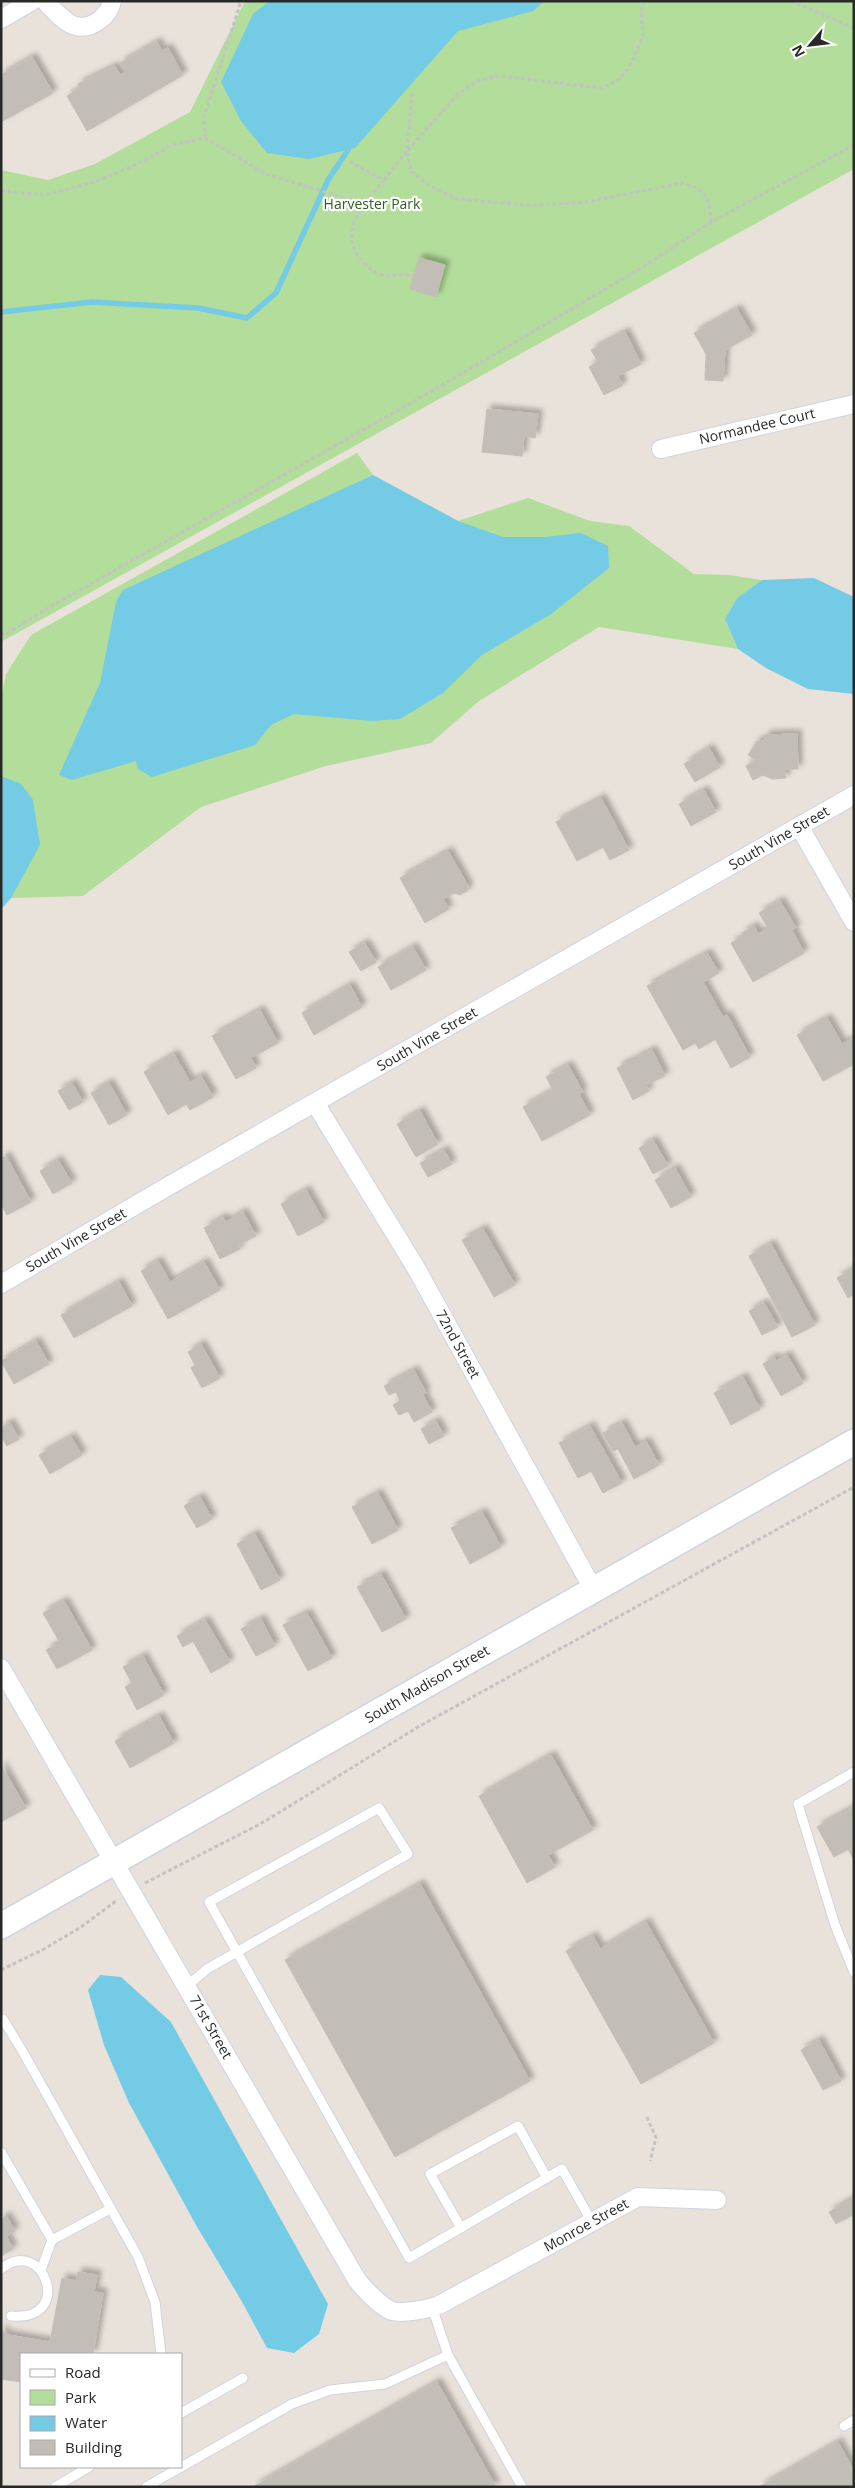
<svg xmlns="http://www.w3.org/2000/svg" width="855" height="2488" viewBox="0 0 855 2488" font-family="'Open Sans',sans-serif">
<style>
.green{fill:#b3dd9a}
.water{fill:#73cbe5}
.lines{fill:none;stroke-linecap:round;stroke-linejoin:round}
.stream{stroke:#73cbe5;stroke-width:5.5}
.building{fill:#c2bdb6;stroke:#c4beb4;filter:url(#shadow)}
.lane-casing{stroke:#d0d3e0;stroke-width:11}
.street-casing{stroke:#d0d3e0;stroke-width:20}
.secondary-casing{stroke:#d0d3e0;stroke-width:28}
.path{stroke:#c3c3c3;stroke-width:3;stroke-dasharray:4 2.5;stroke-linecap:butt}
.lane{stroke:#fff;stroke-width:9}
.street{stroke:#fff;stroke-width:18}
.secondary{stroke:#fff;stroke-width:25}
.labels{text-anchor:middle;stroke-width:4.5;stroke-linejoin:round;paint-order:stroke}
.park-label{font-size:14px;fill:#2e5e1e;stroke:#fff}
.street-label{font-size:14px;fill:#282828;stroke:#fff}
</style>
<defs>
<filter id="shadow"><feDropShadow dx="4.5" dy="-4.5" stdDeviation="2.5" flood-color="#0004"/></filter>
</defs>
<rect width="100%" height="100%" fill="#e9e2da"/>
<g class="green">
<polygon points="245,1 854,1 854,169 1,642 1,170 48,180 95,164 190,112"/>
<polygon points="357,453 373,475 458,521 528,498 590,521 629,526 694,574 729,575 762,580 737,598 725,619 738,649 599,627 479,701 431,743 326,766 201,807 83,896 11,898 1,909 1,699 6,674 31,635"/>
</g>
<g class="water">
<polygon points="269,1 545,1 533,11 458,31 355,148 309,159 267,153 241,121 221,82 253,14"/>
<polygon points="373,475 458,521 503,537 545,537 581,533 608,546 609,568 551,614 482,655 443,693 400,719 372,721 294,714 271,725 255,745 152,777 138,769 136,761 72,780 59,775 100,683 116,602 123,590"/>
<polygon points="814,578 854,597 854,694 808,689 766,668 738,649 725,619 737,598 762,580"/>
<polygon points="1,776 21,784 33,800 40,845 11,898 1,909"/>
<polygon points="100,1975 121,1977 171,2022 328,2304 319,2334 294,2353 267,2348 241,2300 196,2225 129,2103 104,2045 88,1990"/>
</g>
<g class="lines">
<polyline class="stream" points="1,312 92,302 198,308 247,318 276,293 328,180 348,150"/>
</g>
<g class="building">
<polygon points="157,42 162,51 168,48 183,75 87,131 67,96 80,88 78,84 115,66 120,75 125,72 120,63"/>
<polygon points="32,57 53,93 1,122 1,75"/>
<polygon points="419,258 445,265 436,297 410,289"/>
<polygon points="737,309 752,335 725,350 723,381 705,380 706,354 694,333"/>
<polygon points="625,332 641,364 618,376 623,385 604,395 589,367 598,362 591,350"/>
<polygon points="487,409 538,414 535,438 524,436 522,456 482,452"/>
<polygon points="797,734 798,769 785,769 786,778 772,779 763,775 753,780 746,766 756,760 748,755 757,741 765,741 765,735"/>
<polygon points="709,748 720,767 695,782 684,764"/>
<polygon points="704,790 716,812 691,826 679,804"/>
<polygon points="601,798 629,850 610,860 603,847 577,861 556,822"/>
<polygon points="448,851 468,886 467,891 460,895 454,893 443,899 449,909 425,923 400,878"/>
<polygon points="780,901 796,928 792,930 804,953 753,982 731,943 744,936 742,933 754,926 758,934 768,928 759,913"/>
<polygon points="365,943 376,962 361,971 349,952"/>
<polygon points="413,947 426,970 391,990 378,967"/>
<polygon points="707,953 719,973 703,982 723,1017 727,1015 750,1057 731,1068 715,1039 699,1049 695,1043 683,1050 647,986"/>
<polygon points="350,985 362,1007 314,1035 302,1013"/>
<polygon points="260,1010 278,1043 251,1058 256,1068 236,1079 212,1036"/>
<polygon points="827,1018 842,1044 854,1038 854,1064 823,1081 797,1035"/>
<polygon points="652,1050 665,1076 646,1085 649,1091 633,1100 617,1068"/>
<polygon points="174,1054 190,1082 201,1076 213,1097 190,1110 186,1104 168,1115 144,1072"/>
<polygon points="568,1065 583,1092 579,1094 590,1115 542,1141 523,1107 553,1090 546,1077"/>
<polygon points="72,1083 83,1102 69,1110 58,1091"/>
<polygon points="109,1083 127,1115 109,1125 91,1093"/>
<polygon points="420,1111 438,1144 416,1157 397,1124"/>
<polygon points="653,1140 668,1166 653,1174 639,1148"/>
<polygon points="444,1150 452,1164 428,1177 420,1163"/>
<polygon points="6,1156 31,1202 7,1215 1,1204 1,1159"/>
<polygon points="58,1160 72,1183 53,1194 40,1171"/>
<polygon points="675,1168 691,1197 671,1208 655,1180"/>
<polygon points="306,1190 324,1222 298,1236 281,1204"/>
<polygon points="243,1212 256,1236 238,1245 240,1249 220,1259 204,1228 223,1217 226,1222"/>
<polygon points="483,1229 515,1285 494,1297 462,1240"/>
<polygon points="771,1244 815,1325 792,1337 749,1256"/>
<polygon points="158,1261 170,1282 204,1262 220,1290 168,1319 141,1271"/>
<polygon points="853,1269 854,1294 848,1298 837,1278"/>
<polygon points="119,1282 132,1306 74,1338 61,1315"/>
<polygon points="764,1303 778,1327 762,1335 749,1311"/>
<polygon points="36,1341 49,1364 14,1384 1,1361"/>
<polygon points="201,1344 220,1378 202,1388 191,1368 195,1365 188,1352"/>
<polygon points="787,1355 803,1383 781,1396 763,1364 774,1357 776,1361"/>
<polygon points="414,1370 426,1393 423,1395 432,1412 414,1422 408,1411 399,1415 393,1405 400,1401 396,1392 389,1395 384,1386"/>
<polygon points="743,1377 760,1409 731,1425 714,1393"/>
<polygon points="436,1421 444,1436 429,1444 421,1429"/>
<polygon points="10,1423 19,1439 7,1446 1,1436 1,1428"/>
<polygon points="622,1423 635,1447 646,1441 659,1465 634,1479 618,1449 613,1451 603,1433"/>
<polygon points="590,1426 622,1483 603,1493 591,1471 578,1478 559,1443"/>
<polygon points="71,1437 82,1455 50,1474 39,1455"/>
<polygon points="378,1493 398,1530 372,1544 352,1507"/>
<polygon points="200,1497 212,1519 197,1528 184,1506"/>
<polygon points="482,1512 501,1547 470,1564 451,1528"/>
<polygon points="255,1534 280,1580 261,1590 237,1544"/>
<polygon points="381,1574 406,1619 382,1632 357,1587"/>
<polygon points="64,1601 92,1650 57,1669 46,1650 60,1643 43,1613"/>
<polygon points="307,1613 332,1658 308,1671 283,1625"/>
<polygon points="261,1619 275,1646 256,1656 241,1629"/>
<polygon points="205,1620 230,1662 211,1673 193,1641 183,1647 177,1636"/>
<polygon points="143,1656 164,1695 137,1710 125,1687 132,1683 123,1667"/>
<polygon points="159,1716 174,1743 130,1768 115,1741"/>
<polygon points="551,1755 593,1830 548,1855 555,1867 527,1883 479,1796"/>
<polygon points="1,1765 26,1808 1,1822"/>
<polygon points="854,1807 854,1860 848,1849 834,1857 817,1827"/>
<polygon points="420,1884 530,2081 395,2157 285,1960"/>
<polygon points="646,1922 714,2043 641,2084 566,1951 593,1936 600,1949"/>
<polygon points="819,2040 841,2081 823,2090 801,2050"/>
<polygon points="854,2198 854,2214 836,2224 829,2212"/>
<polygon points="6,2216 15,2231 6,2236 13,2249 1,2256 1,2219"/>
<polygon points="78,2272 97,2275 94,2292 103,2293 93,2354 21,2354 21,2382 1,2379 1,2329 8,2335 50,2342 62,2278 76,2281"/>
<polygon points="437,2382 496,2487 253,2487"/>
<polygon points="838,2442 854,2471 854,2487 759,2487"/>
</g>
<g class="lines">
<g class="lane-casing">
<g id="lane">
<polyline points="854,1772 798,1804 835,1925 854,1972"/>
<polyline points="187,1986 207,1969 408,1854 379,1808 209,1902 237,1952 409,2258 562,2169 592,2222"/>
<polyline points="1,2019 3,2019 23,2052 138,2257 155,2302 161,2354"/>
<polyline points="1,2152 52,2240 110,2209"/>
<polyline points="461,2228 430,2174 518,2126 547,2178"/>
<path d="M1,2269C43,2234 76,2322 11,2316"/>
<polyline points="41,2270 52,2240"/>
<polyline points="432,2307 448,2355 522,2487"/>
<polyline points="181,2413 243,2378"/>
<polyline points="844,2426 854,2420"/>
<polyline points="55,2487 89,2467"/>
<polyline points="146,2487 292,2404 330,2390 385,2384 448,2355"/>
</g>
</g>
<g class="street-casing">
<g id="street">
<path d="M45,1C53,9 65,24 76,26C92,30 109,16 112,1"/>
<polyline points="1,19 32,1"/>
<polyline points="661,449 854,404"/>
<polyline points="799,826 854,922"/>
<polyline points="315,1103 416,1268 593,1589"/>
<polyline points="1,1284 165,1188 854,795"/>
<path d="M1,1668L357,2280C364,2289 381,2307 392,2311C402,2314 429,2309 439,2305L638,2197L717,2200"/>
</g>
</g>
<g class="secondary-casing">
<polyline id="secondary" points="1,1926 854,1442"/>
</g>
<g class="path">
<path d="M644,1L641,11L643,36L629,68L617,81L601,88L499,76L477,81L458,94L407,151L411,171L428,185L457,199L530,205L581,203L683,183C707,190 710,199 711,222"/>
<polyline points="791,1 854,28"/>
<polyline points="205,138 204,117 241,1"/>
<polyline points="384,180 407,151 412,92"/>
<polyline points="1,191 46,195 91,183 129,168 173,145 205,138 266,174 364,204 384,180 350,162"/>
<path d="M364,204C349,227 345,246 367,266C372,270 376,274 383,275C393,277 403,274 414,276"/>
<polyline points="1,637 48,608 439,387 648,264 711,222 854,145"/>
<polyline points="145,1883 262,1823 418,1727 854,1487"/>
<polyline points="1,1970 44,1949 81,1927 116,1901"/>
<polyline points="647,2117 656,2138 650,2161"/>
</g>
<use href="#lane" class="lane"/>
<use href="#street" class="street"/>
<use href="#secondary" class="secondary"/>
</g>
<g class="labels">
<g class="park-label">
<text x="372" y="209">Harvester Park</text>
</g>
<g class="street-label">
<text transform="translate(757 426) rotate(-13)" y="5">Normandee Court</text>
<text transform="translate(779 838) rotate(-30)" y="5">South Vine Street</text>
<text transform="translate(427 1039) rotate(-30)" y="5">South Vine Street</text>
<text transform="translate(76 1240) rotate(-30)" y="5">South Vine Street</text>
<text transform="translate(458 1344) rotate(61)" y="5">72nd Street</text>
<text transform="translate(427 1684) rotate(-30)" y="5">South Madison Street</text>
<text transform="translate(211 2027) rotate(60)" y="5">71st Street</text>
<text transform="translate(586 2225) rotate(-29)" y="5">Monroe Street</text>
</g>
</g>
<rect width="855" height="2488" fill="none" stroke="#282828" stroke-width="5"/>
<rect x="20" y="2353" width="162" height="115" fill="#ffffff" stroke="#a9a9a9"/>
<rect x="30" y="2369" width="25" height="8" fill="#ffffff" stroke="#a9a9a9"/>
<text x="65" y="2378" font-size="15" fill="#282828">Road</text>
<rect x="30" y="2390" width="25" height="15" fill="#b3dd9a" stroke="#a9a9a9"/>
<text x="65" y="2403" font-size="15" fill="#282828">Park</text>
<rect x="30" y="2416" width="25" height="15" fill="#73cbe5" stroke="#a9a9a9"/>
<text x="65" y="2428" font-size="15" fill="#282828">Water</text>
<rect x="30" y="2440" width="25" height="15" fill="#c2bdb6" stroke="#a9a9a9"/>
<text x="65" y="2453" font-size="15" fill="#282828">Building</text>
<g transform="translate(810 45) rotate(242)" stroke="#ffffff" stroke-width="4" paint-order="stroke">
<path d="M0-4L9 19L0 12L-9 19Z" fill="#282828"/>
<text y="-8" font-size="14" font-weight="bold" text-anchor="middle" fill="#282828">N</text>
</g>
</svg>
